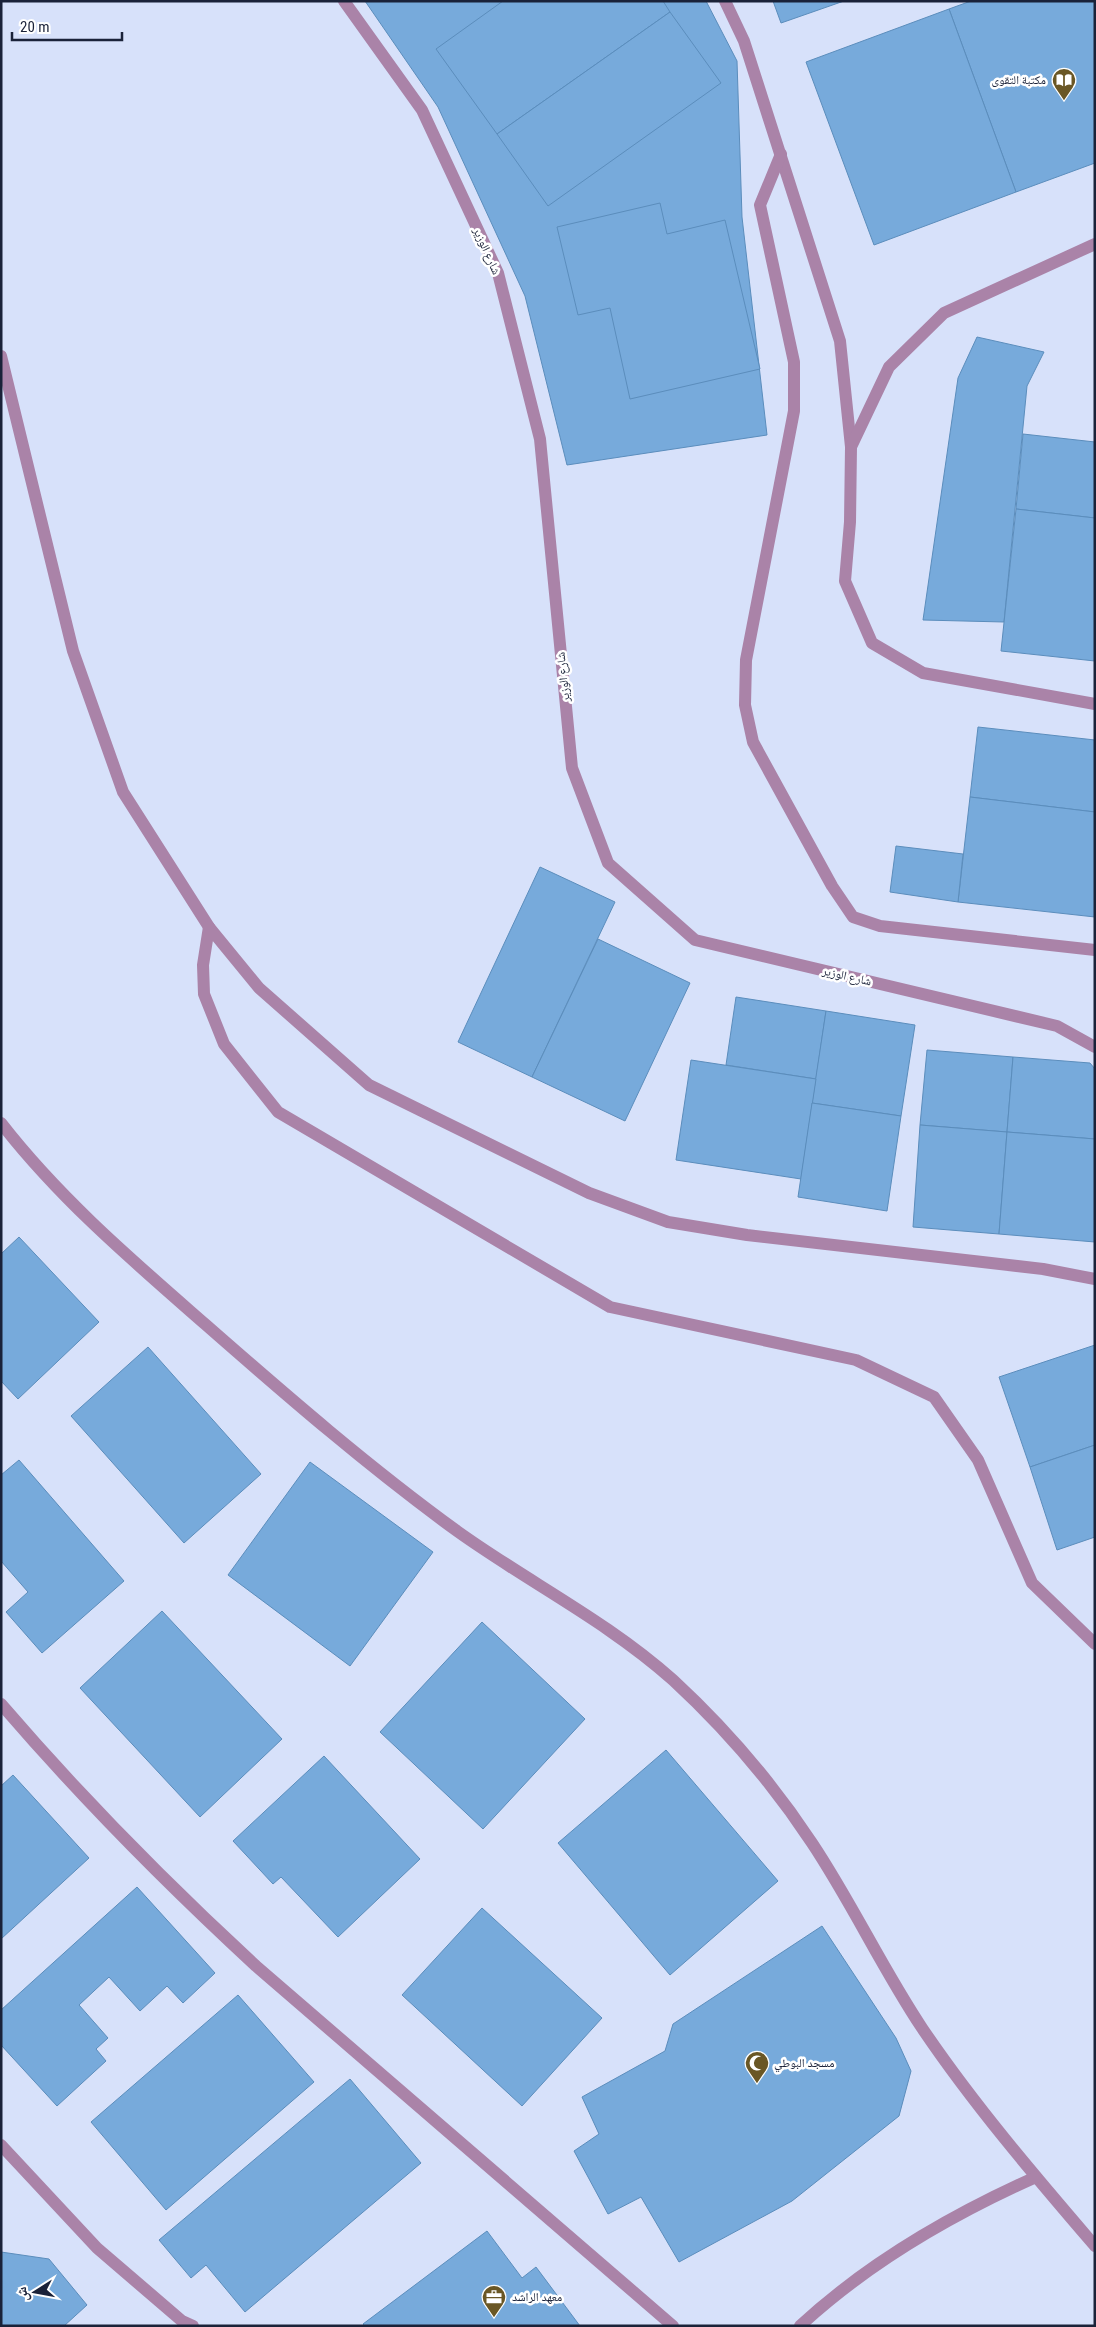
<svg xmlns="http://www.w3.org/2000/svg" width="1096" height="2327" viewBox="0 0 1096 2327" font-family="'Roboto Condensed','Noto Naskh Arabic',sans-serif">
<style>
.building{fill:#77aadb;stroke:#5b8dbc}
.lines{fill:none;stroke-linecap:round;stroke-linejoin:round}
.minor{stroke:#aa83a8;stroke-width:12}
.labels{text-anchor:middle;stroke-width:5;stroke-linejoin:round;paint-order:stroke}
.poi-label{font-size:12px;fill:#1a2239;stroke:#fff;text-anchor:start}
.street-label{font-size:12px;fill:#1a2239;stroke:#fff}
</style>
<rect width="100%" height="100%" fill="#d7e1fa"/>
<g class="building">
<polygon points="365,1 706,1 737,61 742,217 767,435 567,465 525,296 438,107"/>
<polygon points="503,1 663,1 670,12 497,134 436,49"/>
<polygon points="773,1 844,1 781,23"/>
<polygon points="971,1 1095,1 1095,163 1016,192 949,9"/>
<polygon points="949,9 1016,192 874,245 806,62"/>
<polygon points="670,12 721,83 548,206 497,134"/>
<polygon points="660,203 667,234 725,220 760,369 630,399 610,308 578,315 557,227"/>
<polygon points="977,337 1044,352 1027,386 1004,622 923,620 958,378"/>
<polygon points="1023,434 1095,442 1095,518 1016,509"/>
<polygon points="1016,509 1095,518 1095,661 1001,651"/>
<polygon points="978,727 1095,740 1095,812 970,797"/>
<polygon points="970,797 1095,812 1095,917 958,902"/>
<polygon points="896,846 963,854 958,902 890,892"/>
<polygon points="540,867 615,902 532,1077 458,1042"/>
<polygon points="598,939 690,983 625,1121 532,1077"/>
<polygon points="736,997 826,1011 816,1079 726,1065"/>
<polygon points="826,1011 915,1025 901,1116 812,1103"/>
<polygon points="927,1050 1013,1057 1007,1132 920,1125"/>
<polygon points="1013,1057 1090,1063 1095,1069 1095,1139 1007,1132"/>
<polygon points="691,1060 816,1079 801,1179 676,1160"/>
<polygon points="812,1103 901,1116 887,1211 798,1197"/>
<polygon points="920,1125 1007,1132 999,1234 913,1227"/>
<polygon points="1007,1132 1095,1139 1095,1242 999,1234"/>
<polygon points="19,1237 99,1322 18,1399 1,1381 1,1254"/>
<polygon points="1095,1345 1095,1445 1030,1467 999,1377"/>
<polygon points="148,1347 261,1474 184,1543 71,1416"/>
<polygon points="1095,1445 1095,1537 1057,1550 1030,1467"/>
<polygon points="19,1460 124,1581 42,1653 6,1612 28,1592 1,1561 1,1475"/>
<polygon points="310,1462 433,1552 350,1666 228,1575"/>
<polygon points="162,1611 282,1739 200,1817 80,1688"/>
<polygon points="482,1622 585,1719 483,1829 380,1732"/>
<polygon points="666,1750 778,1881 670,1975 558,1843"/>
<polygon points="324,1756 420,1859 338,1937 281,1877 273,1884 233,1841"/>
<polygon points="13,1775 89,1858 1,1939 1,1786"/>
<polygon points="137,1887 215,1973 183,2003 167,1986 140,2011 109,1977 79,2005 108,2038 96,2049 106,2061 57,2106 1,2045 1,2010"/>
<polygon points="482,1908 602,2018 522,2106 402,1995"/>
<polygon points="822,1926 896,2038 911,2071 899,2116 792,2201 679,2262 641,2197 608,2214 574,2151 599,2134 582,2097 665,2051 673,2024"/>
<polygon points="238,1995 314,2082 166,2210 91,2122"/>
<polygon points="350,2079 421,2163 245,2312 206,2265 191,2278 159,2240"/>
<polygon points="487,2231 522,2278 536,2267 580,2326 365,2326 363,2324"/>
<polygon points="1,2252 49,2259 87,2305 64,2326 1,2326"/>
</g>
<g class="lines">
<g class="minor">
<polyline points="344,1 422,110 498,273 540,439 572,768 608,863 695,940 1057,1026 1095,1047"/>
<polyline points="725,1 744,41 840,341 851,447"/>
<polyline points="781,154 760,205 794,362 794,411 746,660 745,705 753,742 832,886 853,917 880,926 1095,950"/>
<polyline points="1095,244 944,313 889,367 851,447 850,522 845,581 872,643 923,673 1095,704"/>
<polyline points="1,356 73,651 123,792 209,927"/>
<path d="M1,1123C60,1199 133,1261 205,1324C287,1396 369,1467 457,1531C528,1582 607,1621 673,1680C725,1728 773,1784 812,1843C852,1903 882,1968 922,2028C974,2105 1035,2176 1095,2246"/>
<polyline points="1095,1279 1043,1269 747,1235 668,1222 589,1193 369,1085 259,988 209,927 203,965 204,994 224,1044 278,1112 610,1307 856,1360 934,1397 978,1460 1032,1583 1095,1644"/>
<path d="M1,1704C81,1797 166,1883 256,1966L673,2326"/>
<polyline points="1,2145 97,2248 182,2321 193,2326"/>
<path d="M800,2326C869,2262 951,2215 1036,2177"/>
</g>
</g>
<defs>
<g id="library-pin" transform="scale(1.25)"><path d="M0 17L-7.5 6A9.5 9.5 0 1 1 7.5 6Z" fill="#6a5725" stroke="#fff"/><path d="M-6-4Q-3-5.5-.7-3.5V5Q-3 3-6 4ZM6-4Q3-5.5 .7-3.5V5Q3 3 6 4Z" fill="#fff"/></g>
<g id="mosque-pin" transform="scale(1.25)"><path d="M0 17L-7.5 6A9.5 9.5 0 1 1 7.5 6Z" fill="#6a5725" stroke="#fff"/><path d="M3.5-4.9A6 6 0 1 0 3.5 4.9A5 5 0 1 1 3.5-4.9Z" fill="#fff"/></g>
<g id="office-pin" transform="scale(1.25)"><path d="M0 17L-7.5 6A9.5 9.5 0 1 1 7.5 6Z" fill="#6a5725" stroke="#fff"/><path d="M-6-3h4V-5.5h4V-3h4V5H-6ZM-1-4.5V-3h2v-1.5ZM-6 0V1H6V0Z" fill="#fff"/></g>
</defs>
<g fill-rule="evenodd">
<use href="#library-pin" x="1064" y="80"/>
<use href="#mosque-pin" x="757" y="2063"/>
<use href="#office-pin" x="494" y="2297"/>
</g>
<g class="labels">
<g class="poi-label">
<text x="1046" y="84" text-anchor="end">مكتبة التقوى</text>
<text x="774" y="2067">مسجد البوطي</text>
<text x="512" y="2301">معهد الراشد</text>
</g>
<g class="street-label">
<text transform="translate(487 251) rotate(66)" y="4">شارع الوزير</text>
<text transform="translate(563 677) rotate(-96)" y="4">شارع الوزير</text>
<text transform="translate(847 976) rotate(13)" y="4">شارع الوزير</text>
</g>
</g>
<rect width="1096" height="2327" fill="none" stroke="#1a2239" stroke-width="5"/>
<g transform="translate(35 2292) rotate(259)" stroke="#ffffff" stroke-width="4" paint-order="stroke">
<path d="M0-4L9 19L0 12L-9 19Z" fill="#1a2239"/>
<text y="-8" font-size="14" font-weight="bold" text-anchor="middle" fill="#1a2239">ش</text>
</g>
<path d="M12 32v8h110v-8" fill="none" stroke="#1a2239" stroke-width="2.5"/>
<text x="20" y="32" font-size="15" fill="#1a2239" stroke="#ffffff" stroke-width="4" paint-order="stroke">20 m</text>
</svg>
